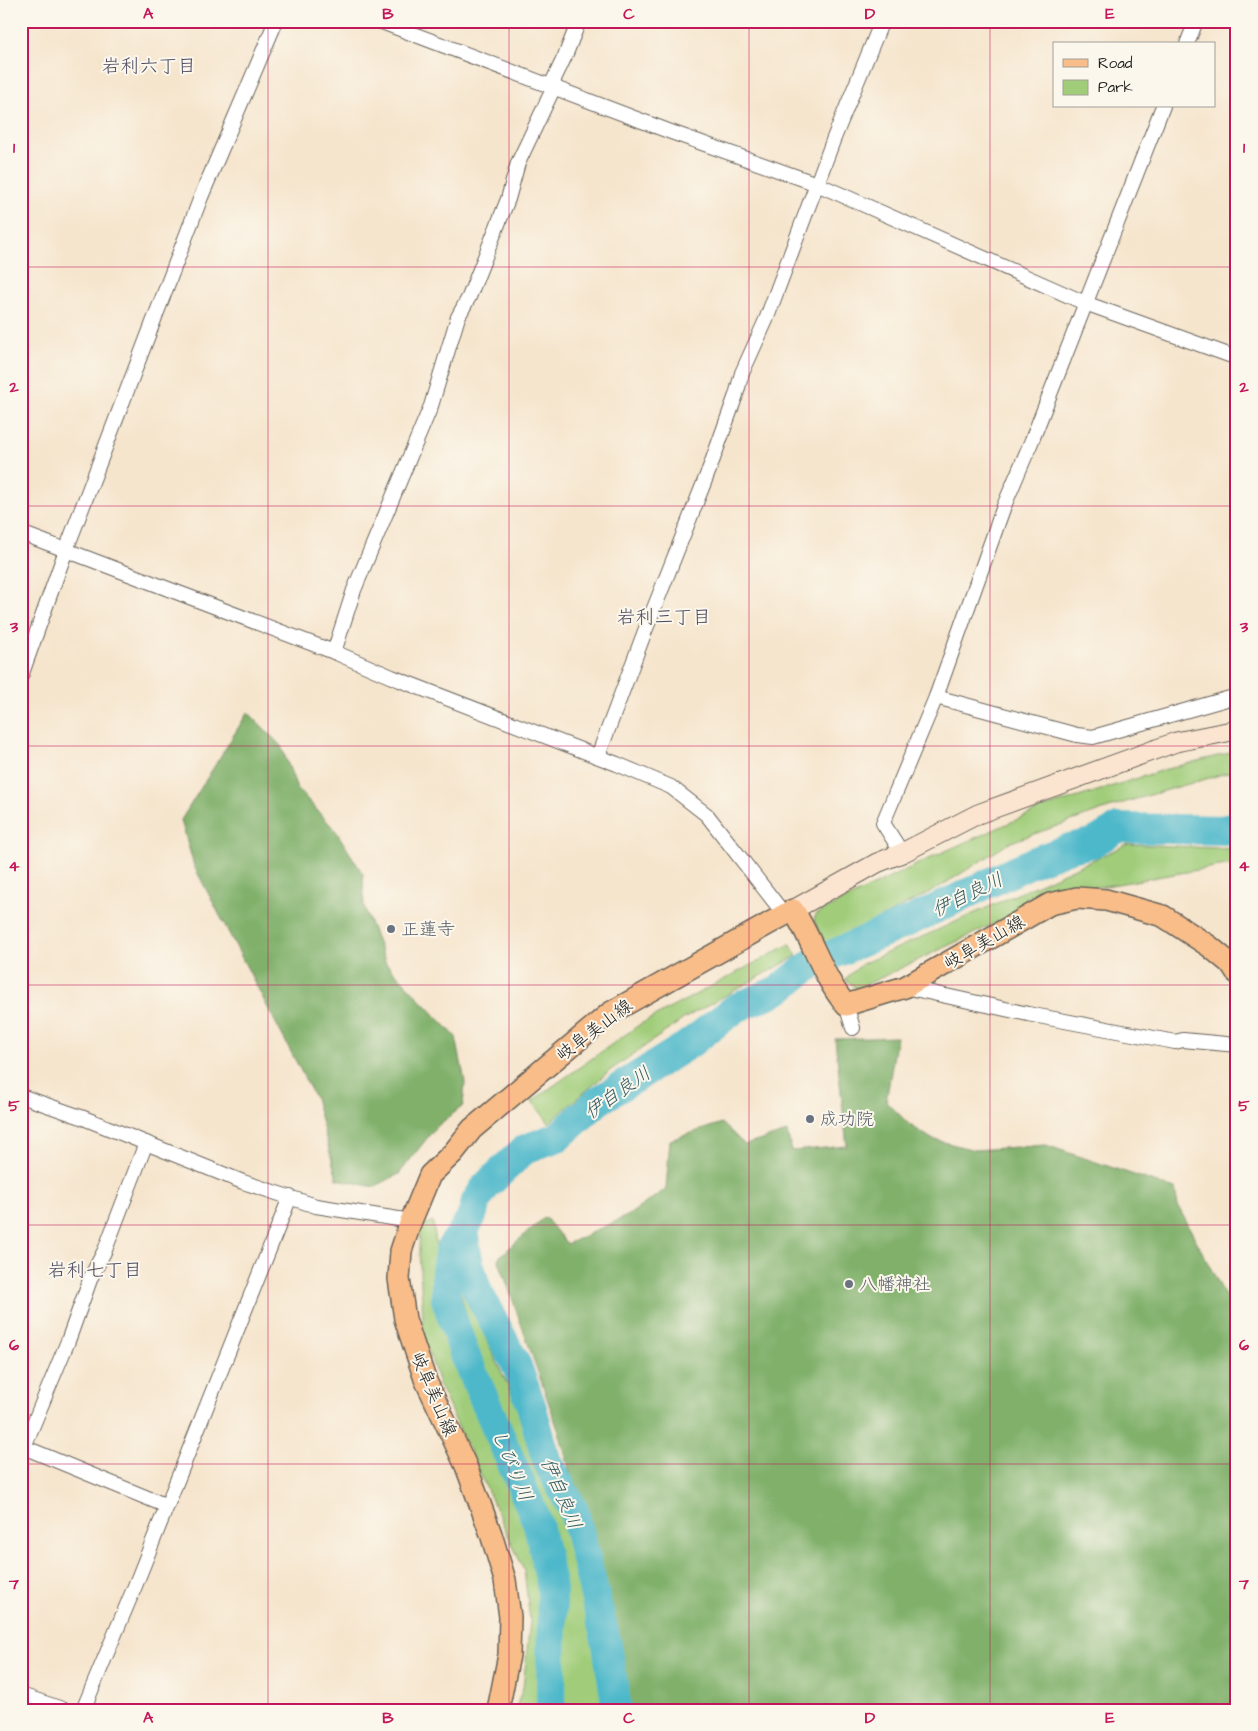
<svg xmlns="http://www.w3.org/2000/svg" width="1258" height="1731" viewBox="0 0 1258 1731" font-family="'Architects Daughter','Klee One',sans-serif">
<style>
.green{fill:#a1cd7a;stroke:#5e744b}
.forest{fill:#80b06a;stroke:#4e6643}
.lines{fill:none;stroke-linecap:round;stroke-linejoin:round}
.river{stroke:#4db8ca;stroke-width:30}
.street-casing{stroke:#68625a;stroke-width:16}
.secondary-casing{stroke:#68625a;stroke-width:21}
.primary-casing{stroke:#68625a;stroke-width:24}
.street{stroke:#fff;stroke-width:14}
.secondary{stroke:#fce5d0;stroke-width:19}
.primary{stroke:#f8bd89;stroke-width:21}
.grid{fill:none;stroke:#c2185b;stroke-width:1;stroke-opacity:0.55}
.worship-dot{fill:#6b7280;stroke:#fbf7ec;stroke-width:2}
.labels{text-anchor:middle;stroke-width:4;stroke-linejoin:round;paint-order:stroke}
.worship-label{font-size:18px;fill:#5b616d;stroke:#fbf7ec;text-anchor:start}
.street-label{font-size:18px;fill:#1c1c1c;stroke:#fbf7ec}
.neighbourhood-label{font-size:19px;fill:#4d495f;stroke:#fbf7ec}
.water-label{font-size:19px;font-style:italic;fill:#305a62;stroke:#fbf7ec}
.neatline{fill:none;stroke:#c2185b;stroke-width:2}
.grid-label{font-size:16px;text-anchor:middle;font-weight:bold;fill:#c2185b}
</style>
<rect width="100%" height="100%" fill="#fbf7ec"/>
<filter id="ink" filterUnits="userSpaceOnUse"><feTurbulence type="fractalNoise" baseFrequency=".02" numOctaves="2"/><feDisplacementMap in="SourceGraphic" scale="10" xChannelSelector="R" yChannelSelector="G"/><feConvolveMatrix kernelMatrix="1 2 1 2 8 2 1 2 1" color-interpolation-filters="sRGB"/></filter>
<filter id="wash" filterUnits="userSpaceOnUse"><feTurbulence type="fractalNoise" baseFrequency=".0096" numOctaves="4" result="noise"/><feDisplacementMap in="SourceGraphic" scale="20" xChannelSelector="R" yChannelSelector="G"/><feGaussianBlur stdDeviation="1.12" result="paint"/><feColorMatrix in="noise" values="0 0 0 0 0 0 0 0 0 0 0 0 0 0 0 0 0 1.4 0 .05"/><feComposite in="paint" operator="in"/></filter>
<g filter="url(#wash)">
<rect width="100%" height="100%" fill="#f6e5cd"/>
<g class="green">
<polygon points="1237,751 1237,770 1126,802 1011,842 938,888 826,947 814,920 816,914 934,856 1041,809 1163,770"/>
<polygon points="1128,844 1237,849 1237,863 1112,885 1061,892 857,989 845,979 862,964"/>
<polygon points="790,944 797,956 685,1018 608,1072 549,1123 532,1101 639,1025"/>
<polygon points="433,1221 443,1295 464,1377 521,1516 540,1577 546,1634 539,1710 515,1710 523,1688 530,1621 524,1570 440,1387 424,1336 419,1250 420,1227"/>
<polygon points="456,1273 573,1528 585,1586 606,1710 563,1710 560,1589 545,1518 502,1419 473,1346"/>
</g>
<g class="forest">
<polygon points="248,712 281,746 297,788 336,831 363,874 364,907 386,963 456,1037 465,1082 463,1106 435,1128 399,1174 374,1187 337,1179 315,1098 194,866 181,820"/>
<polygon points="897,1037 886,1101 910,1125 932,1139 975,1150 1046,1145 1175,1189 1178,1206 1229,1303 1237,1306 1237,1710 628,1710 605,1602 560,1435 498,1258 545,1217 567,1244 627,1216 666,1189 670,1140 722,1123 745,1145 787,1132 792,1151 847,1146 835,1039"/>
</g>
<g class="lines">
<g class="river">
<polyline points="463,1231 468,1260 477,1290 517,1366 531,1405 547,1461 574,1511 607,1644 617,1710"/>
<polyline points="551,1710 552,1588 538,1524 463,1350 446,1299 446,1271 450,1249 463,1231 472,1216 476,1201 486,1186 525,1149 558,1137 598,1101 689,1044 736,1008 778,990 813,963 910,921 1033,862 1070,848 1093,843 1118,828 1224,830 1237,824"/>
</g>
</g>
</g>
<g filter="url(#ink)">
<g class="lines">
<g class="street-casing">
<g id="street">
<polyline points="379,21 671,132 817,184 1085,303 1237,358"/>
<polyline points="1187,44 1196,21"/>
<polyline points="21,533 334,652 392,677 617,764 671,787 707,815 784,914"/>
<polyline points="334,652 354,590 431,406 458,317 469,297 508,199 518,163 554,87 554,79 565,56 579,21"/>
<polyline points="21,676 66,550 201,197 276,21"/>
<polyline points="936,697 1077,735 1093,737 1237,696"/>
<polyline points="598,756 645,631 709,470 736,395 742,373 766,320 834,138 882,21"/>
<polyline points="902,853 883,823 936,697 1004,506 1032,440 1163,106"/>
<polyline points="905,987 1028,1014 1175,1042 1183,1040 1237,1045"/>
<polyline points="846,1005 853,1028"/>
<polyline points="21,1096 81,1117 243,1182 316,1206 411,1221"/>
<polyline points="21,1446 167,1506"/>
<polyline points="21,1454 68,1341 91,1277 105,1250 146,1143"/>
<polyline points="21,1695 65,1710"/>
<polyline points="83,1710 135,1586 290,1197"/>
</g>
</g>
<g class="secondary-casing">
<polyline id="secondary" points="793,910 877,863 902,853 978,814 1176,742 1237,730"/>
</g>
<g class="primary-casing">
<path id="primary" d="M498,1710L509,1655L510,1617L505,1580L491,1534L466,1466L425,1379L405,1319L399,1279L401,1251L411,1221L430,1175L453,1153L472,1129L610,1013L793,910C813,940 823,978 846,1005L905,987L1050,904L1077,898L1106,900L1163,916L1209,946L1232,965L1237,973"/>
</g>
<use href="#street" class="street"/>
<use href="#secondary" class="secondary"/>
<use href="#primary" class="primary"/>
</g>
</g>
<path class="grid" d="M268,21V1710M509,21V1710M749,21V1710M990,21V1710M21,267H1237M21,506H1237M21,746H1237M21,985H1237M21,1225H1237M21,1464H1237"/>
<g class="worship-dot">
<circle cx="391" cy="929" r="5"/>
<circle cx="810" cy="1119" r="5"/>
<circle cx="849" cy="1284" r="5"/>
</g>
<g class="labels">
<g class="worship-label">
<text x="401" y="935">正蓮寺</text>
<text x="820" y="1125">成功院</text>
<text x="859" y="1290">八幡神社</text>
</g>
<g class="street-label">
<text transform="translate(984 942) rotate(-30)" y="6">岐阜美山線</text>
<text transform="translate(594 1030) rotate(-37)" y="6">岐阜美山線</text>
<text transform="translate(434 1394) rotate(67)" y="6">岐阜美山線</text>
</g>
<g class="neighbourhood-label">
<text x="149" y="72">岩利六丁目</text>
<text x="664" y="623">岩利三丁目</text>
<text x="95" y="1276">岩利七丁目</text>
</g>
<g class="water-label">
<text transform="translate(967 894) rotate(-26)" y="7">伊自良川</text>
<text transform="translate(617 1092) rotate(-35)" y="7">伊自良川</text>
<text transform="translate(513 1465) rotate(67)" y="7">しびり川</text>
<text transform="translate(562 1493) rotate(67)" y="7">伊自良川</text>
</g>
</g>
<rect width="1258" height="1731" fill="none" stroke="#fbf7ec" stroke-width="55"/>
<rect x="1053" y="42" width="162" height="65" fill="#fbf7ec" stroke="#a29f99"/>
<rect x="1063" y="59" width="25" height="8" fill="#f8bd89" stroke="#a29f99"/>
<text x="1098" y="68" font-size="15" fill="#1c1c1c">Road</text>
<rect x="1063" y="80" width="25" height="15" fill="#a1cd7a" stroke="#a29f99"/>
<text x="1098" y="92" font-size="15" fill="#1c1c1c">Park</text>
<rect x="28" y="28" width="1202" height="1676" class="neatline"/>
<g class="grid-label">
<text x="148" y="19">A</text>
<text x="388" y="19">B</text>
<text x="629" y="19">C</text>
<text x="870" y="19">D</text>
<text x="1110" y="19">E</text>
<text x="14" y="153">1</text>
<text x="1244" y="153">1</text>
<text x="14" y="392">2</text>
<text x="1244" y="392">2</text>
<text x="14" y="632">3</text>
<text x="1244" y="632">3</text>
<text x="14" y="871">4</text>
<text x="1244" y="871">4</text>
<text x="14" y="1111">5</text>
<text x="1244" y="1111">5</text>
<text x="14" y="1350">6</text>
<text x="1244" y="1350">6</text>
<text x="14" y="1589">7</text>
<text x="1244" y="1589">7</text>
<text x="148" y="1723">A</text>
<text x="388" y="1723">B</text>
<text x="629" y="1723">C</text>
<text x="870" y="1723">D</text>
<text x="1110" y="1723">E</text>
</g>
</svg>
